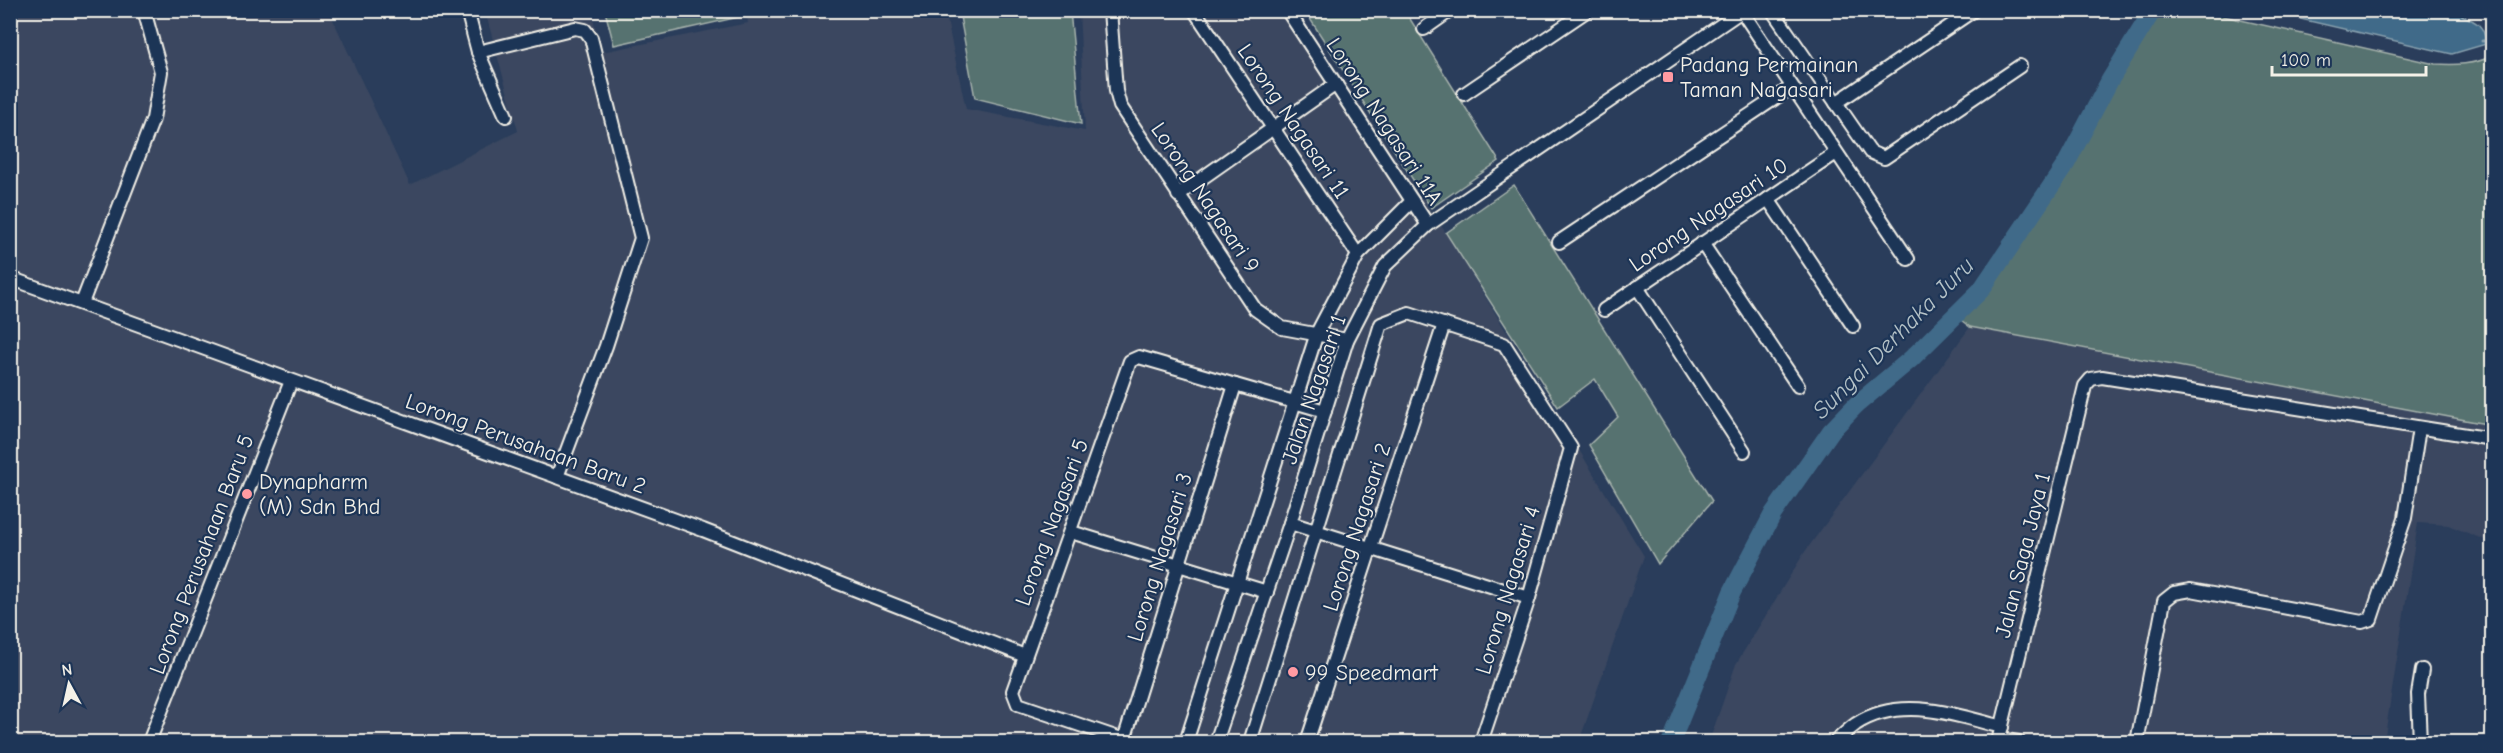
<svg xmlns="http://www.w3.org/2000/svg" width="2503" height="753" viewBox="0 0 2503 753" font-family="'Comic Neue',sans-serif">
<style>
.built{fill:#3a4760}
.green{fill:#57726f;stroke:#a6b2ac;stroke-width:1.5}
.water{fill:#416b89;stroke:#89a1af;stroke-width:1.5}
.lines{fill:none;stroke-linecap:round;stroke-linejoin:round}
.stream{stroke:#89a1af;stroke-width:3}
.river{stroke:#416b89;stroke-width:18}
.minor-casing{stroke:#f4f1e8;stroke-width:16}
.minor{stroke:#1d3557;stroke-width:12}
.poi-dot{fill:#ff9aa2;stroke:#1d3557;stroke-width:2}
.labels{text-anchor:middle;stroke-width:4.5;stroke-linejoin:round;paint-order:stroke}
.poi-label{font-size:22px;fill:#f4f1e8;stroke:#1d3557;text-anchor:start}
.street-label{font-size:22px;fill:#f4f1e8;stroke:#1d3557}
.water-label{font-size:24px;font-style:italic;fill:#b5c2c7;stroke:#1d3557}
</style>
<rect width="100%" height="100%" fill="#2a3d5b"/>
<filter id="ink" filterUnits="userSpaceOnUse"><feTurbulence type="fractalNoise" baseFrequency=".0167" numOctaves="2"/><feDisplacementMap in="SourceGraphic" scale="12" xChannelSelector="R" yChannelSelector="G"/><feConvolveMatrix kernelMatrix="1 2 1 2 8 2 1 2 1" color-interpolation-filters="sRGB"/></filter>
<g filter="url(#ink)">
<g class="built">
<polygon points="10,11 329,11 410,185 518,131 485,11 591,11 602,52 748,23 746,11 945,11 966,109 1085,131 1079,11 1297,11 1446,233 1644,556 1579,742 11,742"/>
<polygon points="1970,327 2492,425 2492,543 2448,525 2418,523 2384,742 1709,742 1736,664 1804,553"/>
</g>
<g class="green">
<path d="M2160,10L2225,11L2223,16L2435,64C2456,65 2474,65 2492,56V425L1970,327L1961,320L1989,289L2061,176L2112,83Z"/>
<polygon points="605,11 738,11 739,17 614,45"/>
<polygon points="959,11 1070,11 1081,124 975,98"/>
<polygon points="1305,11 1405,11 1499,161 1431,208"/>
<polygon points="1514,185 1712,501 1658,564 1589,445 1618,417 1595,379 1558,407 1446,233"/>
</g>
<path class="water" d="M2266,11H2453C2470,20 2485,21 2486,44L2452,54Z"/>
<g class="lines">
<polyline class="stream" points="2482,41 2492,41"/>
<polyline class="river" points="1671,742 1732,592 1773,514 1831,431 1856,405 1911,359 1981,290 2066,164 2110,80 2153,10"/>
<g class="minor-casing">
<g id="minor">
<polyline points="467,10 478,52 506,116"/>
<polyline points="1110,10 1116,91 1120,106 1255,309 1282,328 1347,340"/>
<polyline points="1194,10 1358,255"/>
<polyline points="1287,10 1428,225"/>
<polyline points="1741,10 1908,259"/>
<polyline points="1772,10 1870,152 1884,158 2020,66"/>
<polyline points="1424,29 1451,10"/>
<polyline points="478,52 575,28 585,30 591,38 641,238 606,346 557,477"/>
<polyline points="1464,94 1588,10"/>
<polyline points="1836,103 1974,10"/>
<polyline points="1178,195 1336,84"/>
<polyline points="1768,199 1853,326"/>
<polyline points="1559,242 1792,87"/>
<polyline points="1702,243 1798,386"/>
<polyline points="10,278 703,530 1025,656"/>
<polyline points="1637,287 1744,451"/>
<polyline points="82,303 153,119 161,72 144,10"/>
<polyline points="1604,310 1836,153"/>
<polyline points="1290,523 1529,598"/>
<polyline points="1071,532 1267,592"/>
<polyline points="1999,739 2019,742"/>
<polyline points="1124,740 1235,385"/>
<polyline points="149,742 291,381"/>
<polyline points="1130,742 1018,704 1013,691 1130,361 1139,357 1325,411"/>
<polyline points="1186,742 1317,333 1358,255 1412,201"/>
<polyline points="1216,742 1290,523 1347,340 1385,266 1428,225 1743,10"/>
<polyline points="1250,742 1381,324 1409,313 1504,344 1571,448 1529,598 1481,742"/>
<polyline points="1307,742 1444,324"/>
<path d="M1835,742C1842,736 1849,729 1856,724C1901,695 1955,715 2002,727"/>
<polyline points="1998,742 2085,386 2091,379 2102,377 2492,439"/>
<polyline points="2137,742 2164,601 2174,593 2191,590 2362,622 2371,619 2405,518 2419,428"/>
<polyline points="2420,742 2418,694 2422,670"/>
</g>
</g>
<use href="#minor" class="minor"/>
</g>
</g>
<g class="poi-dot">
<rect x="1662" y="71" width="12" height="12" rx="3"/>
<circle cx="247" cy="494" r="6"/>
<circle cx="1293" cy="672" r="6"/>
</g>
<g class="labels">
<g class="poi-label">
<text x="1680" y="72">Padang Permainan<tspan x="1680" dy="25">Taman Nagasari</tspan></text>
<text x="259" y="489">Dynapharm<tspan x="259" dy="25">(M) Sdn Bhd</tspan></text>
<text x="1305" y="680">99 Speedmart</text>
</g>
<g class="street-label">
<text transform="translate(1294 121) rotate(56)" y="8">Lorong Nagasari 11</text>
<text transform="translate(1385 121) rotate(57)" y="8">Lorong Nagasari 11A</text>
<text transform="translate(1206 197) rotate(56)" y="8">Lorong Nagasari 9</text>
<text transform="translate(1708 214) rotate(-34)" y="8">Lorong Nagasari 10</text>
<text transform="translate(1313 389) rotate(-71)" y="8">Jalan Nagasari 1</text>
<text transform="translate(526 443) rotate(20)" y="8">Lorong Perusahaan Baru 2</text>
<text transform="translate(1051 522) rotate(-70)" y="8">Lorong Nagasari 5</text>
<text transform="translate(1356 527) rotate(-72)" y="8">Lorong Nagasari 2</text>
<text transform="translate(201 554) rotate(-69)" y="8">Lorong Perusahaan Baru 5</text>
<text transform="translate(2022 555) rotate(-76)" y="8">Jalan Saga Jaya 1</text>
<text transform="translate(1159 557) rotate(-73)" y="8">Lorong Nagasari 3</text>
<text transform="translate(1507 590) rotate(-73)" y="8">Lorong Nagasari 4</text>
</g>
<g class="water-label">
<text transform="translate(1893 338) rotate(-45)" y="8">Sungai Derhaka Juru</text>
</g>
</g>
<rect width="2503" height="753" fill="none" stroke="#1d3557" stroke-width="36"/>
<rect x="18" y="18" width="2467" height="717" fill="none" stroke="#f4f1e8" stroke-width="2" filter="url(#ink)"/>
<g transform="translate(69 684) rotate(352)" stroke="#1d3557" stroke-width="4.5" paint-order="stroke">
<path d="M0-4.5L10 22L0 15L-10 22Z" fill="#f4f1e8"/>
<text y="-9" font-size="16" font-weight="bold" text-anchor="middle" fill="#f4f1e8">N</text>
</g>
<path d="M2272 66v9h154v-9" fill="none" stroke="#f4f1e8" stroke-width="3"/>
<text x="2281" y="66" font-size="18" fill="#f4f1e8" stroke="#1d3557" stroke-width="4.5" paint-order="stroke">100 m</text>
</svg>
